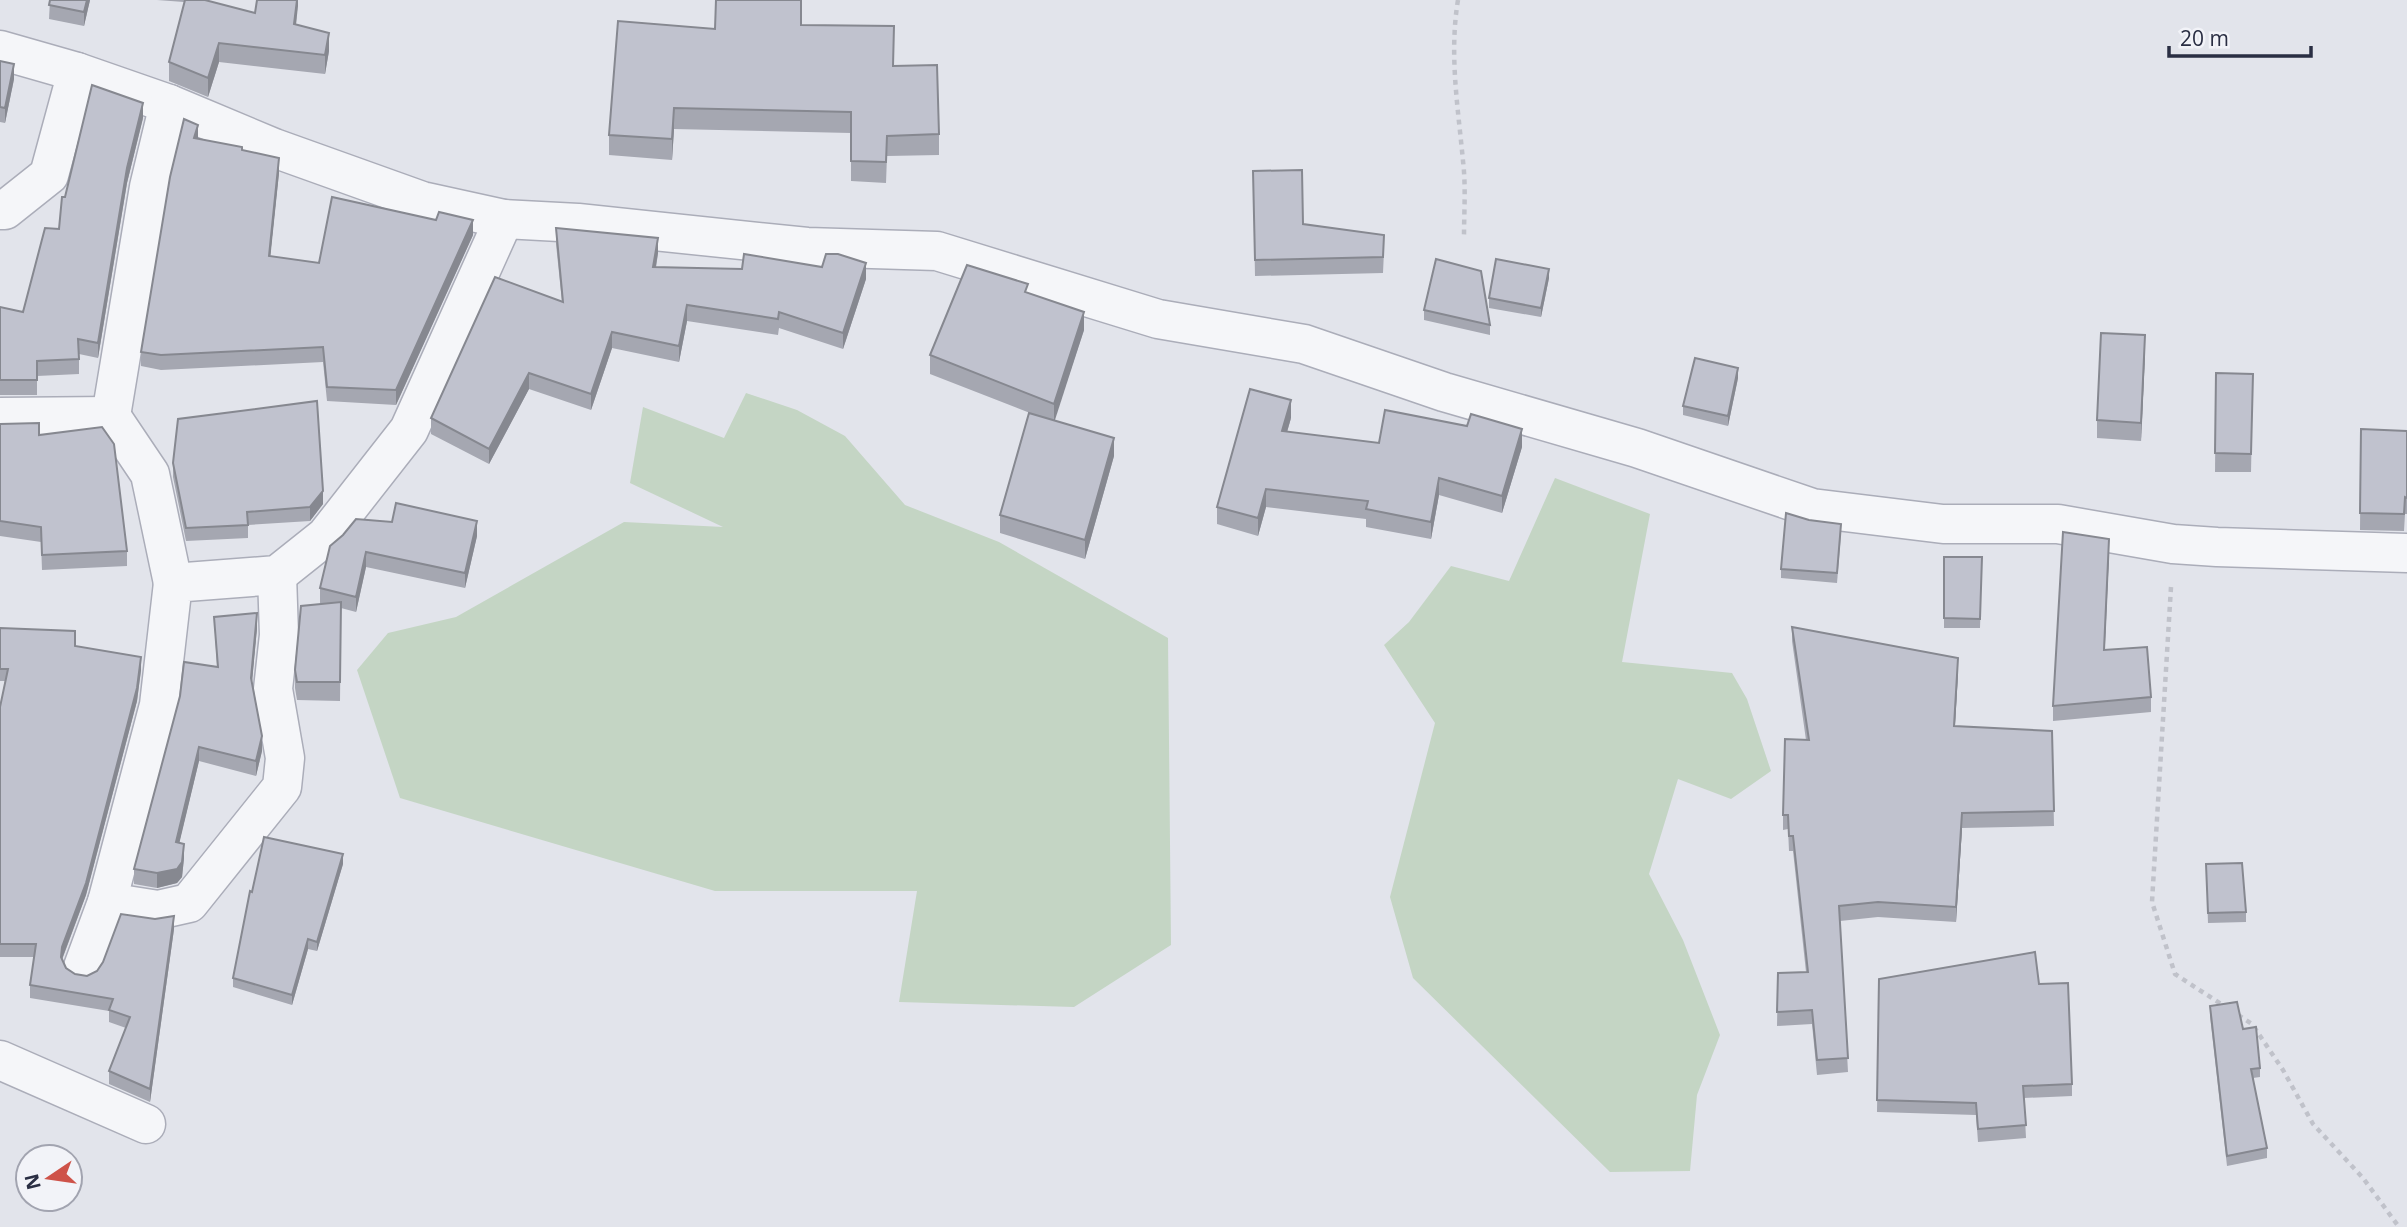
<svg xmlns="http://www.w3.org/2000/svg" width="2407" height="1227" viewBox="0 0 2407 1227" font-family="'Open Sans',sans-serif">
<style>
.green{fill:#c4d5c4}
.lines{fill:none;stroke-linecap:round;stroke-linejoin:round}
.minor-casing{stroke:#abadb9;stroke-width:41}
.path{stroke:#c0c2ca;stroke-width:4.5;stroke-dasharray:5 5;stroke-linecap:butt}
.minor{stroke:#f5f6f9;stroke-width:38}
.wall{fill:#a5a7b1}
.shaded-wall{fill:#868890}
.building{fill:#c0c2ce;stroke:#868890;stroke-width:2}
</style>
<rect width="100%" height="100%" fill="#e2e4eb"/>
<g class="green">
<polygon points="746,393 797,410 845,436 905,505 999,542 1168,638 1171,945 1074,1007 899,1002 917,891 715,891 400,798 357,670 388,633 456,617 624,522 723,527 630,483 643,407 724,438"/>
<polygon points="1555,478 1650,514 1622,662 1732,673 1747,699 1771,771 1731,799 1678,779 1649,874 1683,940 1720,1035 1697,1095 1690,1171 1610,1172 1413,978 1390,897 1435,723 1384,645 1409,622 1451,566 1509,581"/>
</g>
<g class="lines">
<g class="minor-casing">
<g id="minor">
<polyline points="0,50 77,72 169,104 274,148 422,201 504,219 578,223 807,247 937,251 1158,319 1304,344 1444,392 1637,448 1812,508 1943,524 2058,524 2173,544 2217,547 2407,553"/>
<polyline points="0,210 5,210 49,175 77,72"/>
<polyline points="111,416 149,187 169,104"/>
<polyline points="0,417 111,416 150,474 173,583"/>
<polyline points="107,902 158,910 189,903 282,787 285,758 273,689 279,635 277,575"/>
<polyline points="83,967 107,902 159,705 173,583 277,575 326,536 409,430 504,219"/>
<polyline points="0,1060 146,1124"/>
</g>
</g>
<g class="path">
<path d="M1458,0C1449,54 1458,107 1463,161C1466,186 1464,212 1464,237"/>
<polyline points="2171,587 2152,902 2175,974 2224,1006"/>
<polyline points="2238,1015 2252,1024 2283,1070 2313,1124 2363,1178 2399,1227"/>
</g>
<use href="#minor" class="minor"/>
</g>
<g class="wall">
<polygon points="50,0 90,0 84,26 49,19"/>
<polygon points="157,0 184,0 184,2"/>
<polygon points="298,0 296,24 329,51 325,74 219,62 208,97 169,81 169,62 255,13"/>
<polygon points="716,0 802,0 801,25 893,66 939,134 939,155 887,156 886,183 851,181 851,133 674,129 672,160 609,155 609,135 715,29"/>
<polygon points="0,61 14,79 5,123 0,122"/>
<polygon points="143,118 127,183 98,358 79,354 79,374 37,376 37,395 0,395 0,307 23,312 59,229 65,197"/>
<polygon points="198,139 242,150 279,173 270,256 319,263 473,235 396,405 327,401 323,362 161,370 141,366 141,352"/>
<polygon points="1253,171 1303,224 1384,251 1383,273 1255,276"/>
<polygon points="556,228 658,253 656,268 866,279 843,349 779,328 778,335 687,321 679,362 612,348 591,410 529,389 489,464 431,434 431,418 562,302 556,244"/>
<polygon points="1549,278 1541,317 1489,308 1489,298"/>
<polygon points="1028,294 1084,330 1054,420 1114,456 1085,559 1000,533 1000,515 1030,413 930,374 930,355"/>
<polygon points="1424,310 1490,325 1490,335 1424,320"/>
<polygon points="2145,354 2141,441 2097,438 2097,420"/>
<polygon points="2216,373 2253,374 2251,472 2215,472"/>
<polygon points="1738,378 1728,426 1683,415 1683,406"/>
<polygon points="1291,418 1287,432 1379,443 1522,447 1502,513 1439,495 1431,539 1366,527 1366,519 1266,507 1258,536 1217,524 1217,507"/>
<polygon points="0,424 39,435 127,551 127,566 42,570 41,542 0,536"/>
<polygon points="2361,429 2407,431 2407,514 2405,514 2404,531 2360,530"/>
<polygon points="173,463 323,504 310,521 248,525 248,538 186,541 173,477"/>
<polygon points="1841,534 1837,583 1781,578 1781,569"/>
<polygon points="477,536 465,588 366,567 356,612 341,608 340,701 297,700 295,688 295,670 322,604 320,603 320,588 330,546"/>
<polygon points="2109,555 2104,650 2151,697 2151,712 2053,721 2053,706"/>
<polygon points="1944,557 1982,557 1980,628 1944,628"/>
<polygon points="214,617 257,628 252,682 262,751 256,776 199,761 179,843 184,858 182,877 177,883 157,888 134,884 134,869 217,667"/>
<polygon points="1792,627 1958,673 1955,726 2052,731 2054,826 1962,828 1956,922 1878,917 1840,921 1848,1072 1817,1075 1812,1024 1777,1026 1778,973 1806,972 1793,851 1789,851 1788,829 1783,830 1783,815 1806,740 1792,641"/>
<polygon points="0,628 75,646 141,670 137,701 86,895 62,960 66,968 75,974 87,976 174,929 150,1102 109,1084 109,1071 126,1028 109,1022 109,1011 30,998 30,985 34,957 0,957 0,707 5,681 0,681"/>
<polygon points="343,864 317,951 308,949 292,1005 233,987 233,978 252,892"/>
<polygon points="2206,864 2246,912 2246,922 2208,923"/>
<polygon points="1879,979 2039,984 2072,1084 2072,1096 2024,1098 2026,1138 1978,1142 1976,1115 1877,1112"/>
<polygon points="2210,1006 2243,1029 2260,1068 2260,1077 2253,1078 2267,1148 2267,1158 2227,1166 2210,1016"/>
</g>
<g class="shaded-wall">
<polygon points="87,0 90,0 84,26 84,12"/>
<polygon points="297,0 298,0 298,6 294,42 294,24"/>
<polygon points="329,33 329,51 325,74 325,55"/>
<polygon points="219,43 219,62 208,97 208,78"/>
<polygon points="14,64 14,79 5,123 5,108"/>
<polygon points="143,103 143,118 127,183 98,358 98,343 127,168"/>
<polygon points="674,108 674,129 672,160 672,139"/>
<polygon points="198,125 198,140 194,138"/>
<polygon points="279,158 279,173 269,270 269,256"/>
<polygon points="473,220 473,235 396,405 396,390"/>
<polygon points="658,238 658,253 653,283 653,267"/>
<polygon points="866,263 866,279 843,349 843,333"/>
<polygon points="1549,269 1549,278 1541,317 1541,308"/>
<polygon points="687,305 687,321 679,362 679,346"/>
<polygon points="1084,312 1084,330 1054,423 1054,404"/>
<polygon points="612,332 612,348 591,410 591,394"/>
<polygon points="2145,335 2145,354 2141,441 2141,423"/>
<polygon points="1738,368 1738,378 1728,426 1728,416"/>
<polygon points="529,373 529,389 489,464 489,449"/>
<polygon points="1291,400 1291,418 1282,449 1282,431"/>
<polygon points="1522,429 1522,447 1502,513 1502,496"/>
<polygon points="1114,438 1114,456 1085,559 1085,540"/>
<polygon points="1439,478 1439,495 1431,539 1431,522"/>
<polygon points="1266,489 1266,507 1258,536 1258,518"/>
<polygon points="323,491 323,504 310,521 310,507"/>
<polygon points="477,521 477,536 465,588 465,573"/>
<polygon points="2109,539 2109,555 2104,666 2104,650"/>
<polygon points="366,552 366,567 356,612 356,597"/>
<polygon points="257,613 257,628 251,692 251,678"/>
<polygon points="141,657 141,670 137,701 86,895 62,959 61,957 62,947"/>
<polygon points="1958,658 1958,673 1954,741 1954,726"/>
<polygon points="262,736 262,751 256,776 256,761"/>
<polygon points="199,747 199,761 176,857 176,842"/>
<polygon points="1962,813 1962,828 1956,922 1956,907"/>
<polygon points="184,844 184,858 182,877 177,883 157,888 157,873"/>
<polygon points="343,854 343,864 317,951 317,942"/>
<polygon points="174,916 174,929 150,1102 150,1089"/>
<polygon points="308,939 308,949 292,1005 292,995"/>
</g>
<g class="building">
<polygon points="50,0 87,0 84,12 49,5"/>
<polygon points="185,0 205,0 255,13 257,0 297,0 294,24 329,33 325,55 219,43 208,78 169,62"/>
<polygon points="716,0 801,0 801,25 894,26 893,66 937,65 939,134 887,136 886,162 851,161 851,112 674,108 672,139 609,135 618,21 715,29"/>
<polygon points="0,61 14,64 5,108 0,107"/>
<polygon points="92,85 143,103 127,168 98,343 78,339 79,359 37,361 37,380 0,380 0,307 23,312 45,228 59,229 62,197 65,197"/>
<polygon points="184,119 198,125 194,138 242,147 242,150 279,158 269,256 319,263 332,197 436,220 439,212 473,220 396,390 327,387 323,347 161,355 141,352 170,177"/>
<polygon points="1302,170 1303,224 1384,235 1383,257 1255,260 1253,171"/>
<polygon points="556,228 658,238 653,267 742,269 744,254 822,267 826,254 838,254 866,263 843,333 779,312 778,319 687,305 679,346 612,332 591,394 529,373 489,449 431,418 495,277 563,302"/>
<polygon points="1436,259 1481,271 1490,325 1424,310"/>
<polygon points="1496,259 1549,269 1541,308 1489,298"/>
<polygon points="967,265 1028,284 1025,292 1084,312 1054,404 930,355"/>
<polygon points="2101,333 2145,335 2141,423 2097,420"/>
<polygon points="1695,358 1738,368 1728,416 1683,406"/>
<polygon points="2216,373 2253,374 2251,454 2215,453"/>
<polygon points="1250,389 1291,400 1282,431 1379,443 1385,410 1467,426 1471,414 1522,429 1502,496 1439,478 1431,522 1366,509 1368,501 1266,489 1258,518 1217,507"/>
<polygon points="317,401 323,491 310,507 247,512 248,525 186,528 173,463 178,419"/>
<polygon points="1029,413 1114,438 1085,540 1000,515"/>
<polygon points="39,423 39,435 102,427 114,444 127,551 42,555 41,527 0,521 0,424"/>
<polygon points="2361,429 2407,431 2407,498 2405,497 2404,514 2360,513"/>
<polygon points="396,503 477,521 465,573 366,552 356,597 320,588 330,546 343,535 356,519 392,522"/>
<polygon points="1786,513 1809,520 1841,524 1837,573 1781,569"/>
<polygon points="2063,532 2109,539 2104,650 2147,647 2151,697 2053,706"/>
<polygon points="1944,557 1982,557 1980,619 1944,618"/>
<polygon points="341,602 340,682 297,682 295,670 301,606"/>
<polygon points="257,613 251,678 262,736 256,761 199,747 176,842 184,844 182,862 177,869 157,873 134,869 180,696 184,662 218,667 214,617"/>
<polygon points="1792,627 1958,658 1954,726 2052,731 2054,811 1962,813 1956,907 1878,902 1839,906 1848,1058 1817,1060 1812,1010 1777,1012 1778,973 1808,972 1793,836 1789,836 1788,815 1783,815 1785,739 1809,740"/>
<polygon points="0,628 75,631 75,646 141,657 137,688 86,883 62,947 61,957 66,968 75,974 87,976 97,971 103,962 121,914 155,919 174,916 150,1089 109,1071 130,1017 109,1010 113,999 30,985 36,944 0,944 0,707 8,669 0,669"/>
<polygon points="264,837 343,854 317,942 308,939 292,995 233,978 250,891 252,892"/>
<polygon points="2242,863 2246,912 2208,913 2206,864"/>
<polygon points="2035,952 2039,984 2068,983 2072,1084 2023,1086 2026,1125 1978,1129 1976,1103 1877,1100 1879,979"/>
<polygon points="2237,1002 2243,1029 2256,1027 2260,1068 2251,1069 2267,1148 2227,1156 2210,1006"/>
</g>
<g transform="translate(49 1178) rotate(257)"><circle r="33" fill="#f2f3f8" stroke="#a2a4b0" stroke-width="2"/>
<path d="M0-5L12 26L0 18L-12 26Z" fill="#ce5249"/>
<text y="-10" font-size="19" font-weight="bold" text-anchor="middle" fill="#2a2e43">N</text>
</g>
<path d="M2169 46v10h142v-10" fill="none" stroke="#2a2e43" stroke-width="3.5"/>
<text x="2180" y="46" font-size="21" fill="#2a2e43" stroke="#f2f3f8" stroke-width="5" paint-order="stroke">20 m</text>
</svg>
